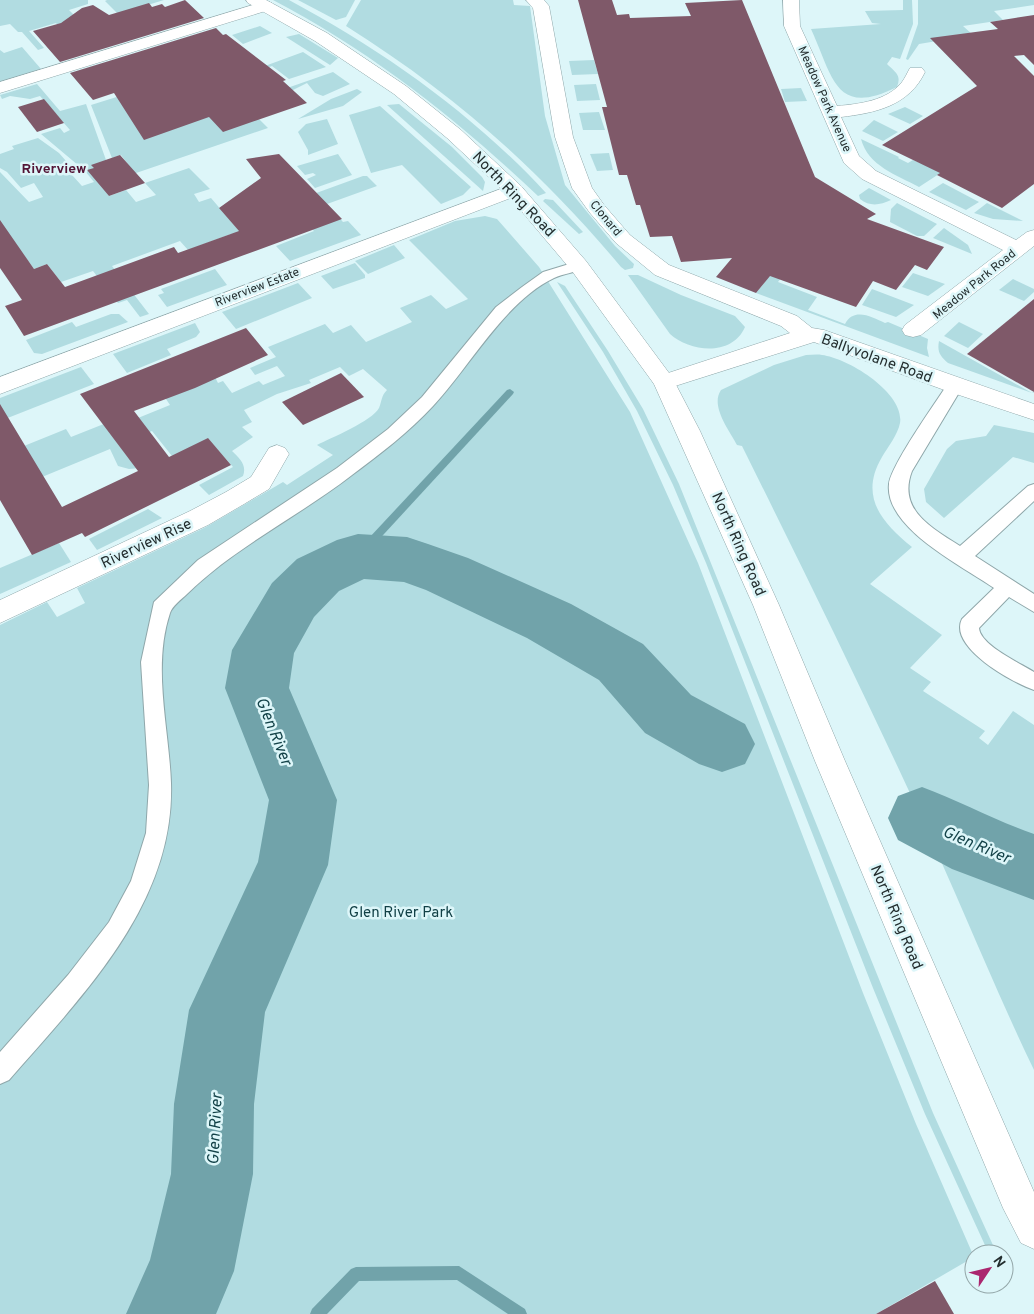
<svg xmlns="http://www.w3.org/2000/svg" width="1034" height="1314" viewBox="0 0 1034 1314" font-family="Overpass,sans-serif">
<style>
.green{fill:#b1dce1}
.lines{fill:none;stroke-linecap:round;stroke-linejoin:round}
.stream{fill:#71a3aa;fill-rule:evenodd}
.river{fill:#71a3aa;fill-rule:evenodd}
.building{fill:#7f5969}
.lane-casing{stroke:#8fa7aa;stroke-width:2}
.street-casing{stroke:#8fa7aa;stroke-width:1}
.secondary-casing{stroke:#8fa7aa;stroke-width:1}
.lane{fill:#fff;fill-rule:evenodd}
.street{fill:#fff;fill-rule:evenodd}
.secondary{fill:#fff;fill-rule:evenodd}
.labels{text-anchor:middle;stroke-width:5;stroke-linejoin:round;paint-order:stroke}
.far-street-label{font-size:12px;fill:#232d2e;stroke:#ddf6f9}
.far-neighbourhood-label{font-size:14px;font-weight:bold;fill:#531435;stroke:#ddf6f9}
.street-label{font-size:15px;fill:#232d2e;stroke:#ddf6f9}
.park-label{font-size:15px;fill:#114046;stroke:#ddf6f9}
.water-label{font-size:16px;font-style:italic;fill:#134248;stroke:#ddf6f9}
</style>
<rect width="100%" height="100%" fill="#ddf6f9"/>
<g class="green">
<polygon points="0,0 88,0 88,4 69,10 81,22 60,28 56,23 29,31 44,48 38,50 22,32 18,32 10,24 0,26"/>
<polygon points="164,0 118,14 105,1 107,0"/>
<path d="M273,0H289C384,51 473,114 546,193L538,196C457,119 372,52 273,0Z"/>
<polygon points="298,0 355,0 346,17 336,20"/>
<path d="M361,0H513L514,5L530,6L545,116L565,185L615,246L634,264L633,268L625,270L621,267C539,169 454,94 346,26Z"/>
<path d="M903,0H912L913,24L900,59L892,57L887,64C895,72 902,75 897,87C835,118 833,77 811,29L881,24L872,23L865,11L903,10Z"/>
<polygon points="918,0 1034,0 1034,5 994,11 1003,20 963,26 973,35 919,44 908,60 906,59 918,24"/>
<polygon points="260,26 272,33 243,44 232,35"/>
<polygon points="299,34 338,58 330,65 286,37"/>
<polygon points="22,47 41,69 0,82 0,50 4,53"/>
<polygon points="303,52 326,67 289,79 272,66 245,76 270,94 333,72 350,84 323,96 315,93 307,83 251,111 268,128 101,185 109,196 126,190 136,202 156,195 145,183 189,168 210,189 194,194 199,202 211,198 253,247 245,250 231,234 188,250 180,241 112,266 149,314 140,317 127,300 118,303 93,271 61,282 47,264 34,269 0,222 0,172 29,202 43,197 34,183 21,188 7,172 0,168 0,154 14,149 12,146 38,138 59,153 74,170 72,175 82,186 94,182 85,171 41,134 60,128 64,133 70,130 40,96 30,99 10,96 2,99 0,95 37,84 60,111 86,104 106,160 116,172 130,167 121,155 112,158 91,105 123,95 230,79"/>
<polygon points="594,60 598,74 572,75 569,61"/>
<polygon points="596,84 600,100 577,101 574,85"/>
<polygon points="801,88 807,101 785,102 781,89"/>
<polygon points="357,89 362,92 343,106 298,119 331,99"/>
<polygon points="399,104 452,147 482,177 485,182 483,191 387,105"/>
<polygon points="380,106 471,187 463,195 441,204 402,165 371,173 349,115"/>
<polygon points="905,107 923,116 910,124 888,114"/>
<polygon points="599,112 605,130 583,130 579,113"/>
<polygon points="327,119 338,144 308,155 308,150 298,132 306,124"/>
<polygon points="874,120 898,132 883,141 862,131"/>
<path d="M861,139L899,157L898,158L908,163L913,160L942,172L919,187C897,175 868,166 861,139Z"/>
<polygon points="609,153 613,170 597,171 590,154"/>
<polygon points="338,154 352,175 315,188 307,179 316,175 313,173 305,175 297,166"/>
<polygon points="363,176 367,176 377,186 327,204 343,222 348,221 361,235 290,261 276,246 314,231 296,211 264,212"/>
<polygon points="943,183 979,202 966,210 929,192"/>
<path d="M869,188L891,200C880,205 870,207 860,199L859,195Z"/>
<polygon points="545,199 553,200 583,232 579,234 543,201"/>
<polygon points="897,203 937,224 924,236 917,236 890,222 891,209"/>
<polygon points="987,203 1023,221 993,219 974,213"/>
<path d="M485,216L497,219L539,267L630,412L698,563L863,993L916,1124L974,1257L876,1314H0V625L47,602L57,617L85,603L77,588L206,527L283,482L287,485L333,455L317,445C331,438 372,421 379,408C382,401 381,396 387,390L363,369L349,376L340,367L309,380L311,383L277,394L244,410L252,422L242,427L253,437L232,451C240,459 247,465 243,476L209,495L199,485L233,467L208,439L172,456L152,431L119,445L128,457L143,450L140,468L129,469L118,466L110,449L25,484L19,448L66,429L71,437L134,412L138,418L170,405L162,393L215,377L218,383L223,381L232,393L259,381L263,385L285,376L277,366L255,375L250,368L276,357L268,347L325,324L333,333L351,325L366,342L412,322L400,308L431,295L446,309L468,299L409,240L455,221Z"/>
<polygon points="944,228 968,245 972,254 933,238"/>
<path d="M777,240L781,278L778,282L817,297L808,310L845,324C854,307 872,317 885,323L888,322L928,339L927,348L929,357L756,293L765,282Z"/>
<polygon points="394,245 405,258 368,274 355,261"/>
<polygon points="355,263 365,275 365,278 333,289 321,276"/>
<polygon points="215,269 227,285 167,307 158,295 164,293 161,289"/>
<polygon points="913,273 945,284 928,296 902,287"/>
<path d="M628,275H638L681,295L735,316L745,327C732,357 690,352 670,334Z"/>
<polygon points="1013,279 1034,289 1034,292 1024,301 999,290"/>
<polygon points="557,282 565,286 608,351 643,409 679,484 933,1113 997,1254 989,1254 925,1114 873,988 706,563 673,485 637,411 603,352"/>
<polygon points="298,283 312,298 236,329 222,312"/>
<polygon points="872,289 914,305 896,317 862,305"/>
<polygon points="111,314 119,314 128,322 42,354 34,353 26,340 72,322 76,327"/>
<polygon points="959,322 983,334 968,348 944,336"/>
<polygon points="195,323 200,332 196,337 167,349 171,355 127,373 113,354"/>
<path d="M939,341L1032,393L1034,392V393H1032L948,363C940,356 937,352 939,341Z"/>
<path d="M806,355C811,355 817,354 822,355C848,358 905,393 900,423C898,434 888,447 882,457C859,496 881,522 912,547L870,584L942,635L910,668L931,682L923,691L985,731L979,738L988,745L1013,711L1034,725V1070C994,987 960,901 921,817C864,693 803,569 742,446L737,445C729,430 710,406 721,390L774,365Z"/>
<polygon points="81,367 94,384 0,421 0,398"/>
<polygon points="994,425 1034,433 1034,463 1013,457 944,518 926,502 924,489 947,449 956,441 986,436"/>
<polygon points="148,509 162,518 97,550 89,539"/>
<polygon points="59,543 71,562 0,594 0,568"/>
</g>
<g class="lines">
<g class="stream">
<polygon points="510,389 514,392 513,394 361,559 355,559 353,556 355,553 507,390"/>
<polygon points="459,1266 525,1309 527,1314 508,1314 457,1280 359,1281 327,1314 310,1314 312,1309 351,1269 356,1267"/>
</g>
<g class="river">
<polygon points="358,534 407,537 428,544 468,558 571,604 643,644 691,695 745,724 755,744 745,764 722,772 699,764 645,733 599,680 527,638 426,590 404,582 364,579 339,591 314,617 294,653 289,688 337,800 328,865 265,1012 254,1104 253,1174 234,1271 216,1314 126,1314 150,1260 171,1174 174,1104 189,1010 258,862 269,800 225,688 232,650 272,583 297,559 337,540"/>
<path d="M922,787C960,801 996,821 1034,834V900L952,869L898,840L888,818L898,796Z"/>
</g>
</g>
<g class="building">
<polygon points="185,0 204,18 60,62 33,31 61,23 82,8 93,5 109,15 149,3 152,7 162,4 165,7"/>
<polygon points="578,0 612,0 617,15 629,14 630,18 691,16 685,3 742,0 815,177 876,214 867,219 944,247 927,270 915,265 896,290 873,281 856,307 770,276 756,293 716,277 732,258 681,262 672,236 650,237 640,205 636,205 627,175 619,175 602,107 607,107"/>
<polygon points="1034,15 1034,65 1024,55 1014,56 1034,76 1034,184 1002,208 937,175 940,173 882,145 977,86 930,38 998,29 990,22"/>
<polygon points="216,28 223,35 226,34 286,80 283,81 307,103 223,132 209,117 144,140 114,93 93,100 70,73"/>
<polygon points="44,99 64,123 37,132 18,107"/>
<polygon points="279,154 342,219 24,336 5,306 22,300 0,268 0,220 34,269 47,264 65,287 174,247 178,253 239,231 219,208 261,178 246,159"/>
<polygon points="120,155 145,183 109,196 87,170 94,168 91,165"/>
<polygon points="1034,299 1034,392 967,354"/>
<polygon points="246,328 268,355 195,388 134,411 169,457 208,438 231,465 85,537 82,533 32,555 0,500 0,404 62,507 138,471 80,394"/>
<polygon points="341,373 364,397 303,425 282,402"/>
<polygon points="935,1281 954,1314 876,1314"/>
</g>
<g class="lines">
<g class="lane-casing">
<g id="lane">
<path d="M579,261L584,263L587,266L584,269C575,272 563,274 554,278C505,301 469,368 433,406C409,432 380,454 352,475C298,517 236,546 187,594C182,599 172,606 170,613C152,667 169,728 171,783C175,904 83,995 9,1080L0,1084V1052L68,975L109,922L131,881L146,833L149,785L141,662L154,602L198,560L337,468L388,429L422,397L496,307L522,287L543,272Z"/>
<path d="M955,380L961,382L963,386L912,471C897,510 932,528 960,546L1028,486L1034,484V501L975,556L1034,594V612L1009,597L979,628C980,645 1020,663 1034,672V690C1013,683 948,647 962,619L994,588C964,567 884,528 889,484C891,465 936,402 949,382Z"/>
</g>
</g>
<g class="street-casing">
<g id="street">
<polygon points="526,0 544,0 549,6 573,137 592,188 604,205 630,235 669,265 797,316 812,328 824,330 1034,404 1034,420 947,391 814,342 672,387 664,390 656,387 653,382 656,377 790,333 781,326 655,275 616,243 590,213 572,188 555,137 533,8"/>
<path d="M783,0H799L800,26L837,106C859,104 887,101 902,82C905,78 907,73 910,68H922L925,72C909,106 875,113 841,117L859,156L876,171L1016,240L1027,232L1034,230V246L921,335L913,337L905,335L902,330L905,325L1003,250L862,179L844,163L784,26Z"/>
<polygon points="266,1 272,3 274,6 272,9 0,93 0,82"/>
<polygon points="514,184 521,186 524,190 521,194 0,394 0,377"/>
<polygon points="277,445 285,448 289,454 269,489 244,504 208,525 0,623 0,600 190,511 226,492 251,477 269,448"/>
</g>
</g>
<g class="secondary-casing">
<polygon id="secondary" points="246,0 266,0 327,33 406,86 461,130 521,186 586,261 672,377 700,431 779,605 845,761 1034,1192 1034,1249 1021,1243 1003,1208 815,761 753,605 654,384 572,271 507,194 447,138 394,94 315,41 248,3"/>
</g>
<use href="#lane" class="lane"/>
<use href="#street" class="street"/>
<use href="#secondary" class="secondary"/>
</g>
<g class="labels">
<g class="far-street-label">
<text transform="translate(825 99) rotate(66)" y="4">Meadow Park Avenue</text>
<text transform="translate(606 218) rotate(50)" y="4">Clonard</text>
<text transform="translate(974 284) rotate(-39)" y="4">Meadow Park Road</text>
<text transform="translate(257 287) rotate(-21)" y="4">Riverview Estate</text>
</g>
<g class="far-neighbourhood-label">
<text x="54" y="173">Riverview</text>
</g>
<g class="street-label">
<text transform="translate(514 194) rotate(46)" y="5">North Ring Road</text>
<text transform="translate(877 358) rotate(20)" y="5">Ballyvolane Road</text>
<text transform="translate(146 543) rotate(-25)" y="5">Riverview Rise</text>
<text transform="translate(739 544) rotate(66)" y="5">North Ring Road</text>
<text transform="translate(897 917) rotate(67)" y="5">North Ring Road</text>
</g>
<g class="park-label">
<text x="401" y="917">Glen River Park</text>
</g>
<g class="water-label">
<text transform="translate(275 731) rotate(68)" y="6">Glen River</text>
<text transform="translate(977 844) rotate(23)" y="6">Glen River</text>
<text transform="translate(214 1129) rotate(-87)" y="6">Glen River</text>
</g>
</g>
<g transform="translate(989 1269) rotate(55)"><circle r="24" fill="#ddf6f9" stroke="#93a6a8"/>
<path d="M0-4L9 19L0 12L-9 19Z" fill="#ab266f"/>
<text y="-8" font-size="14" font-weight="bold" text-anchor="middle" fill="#232d2e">N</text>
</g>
</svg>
